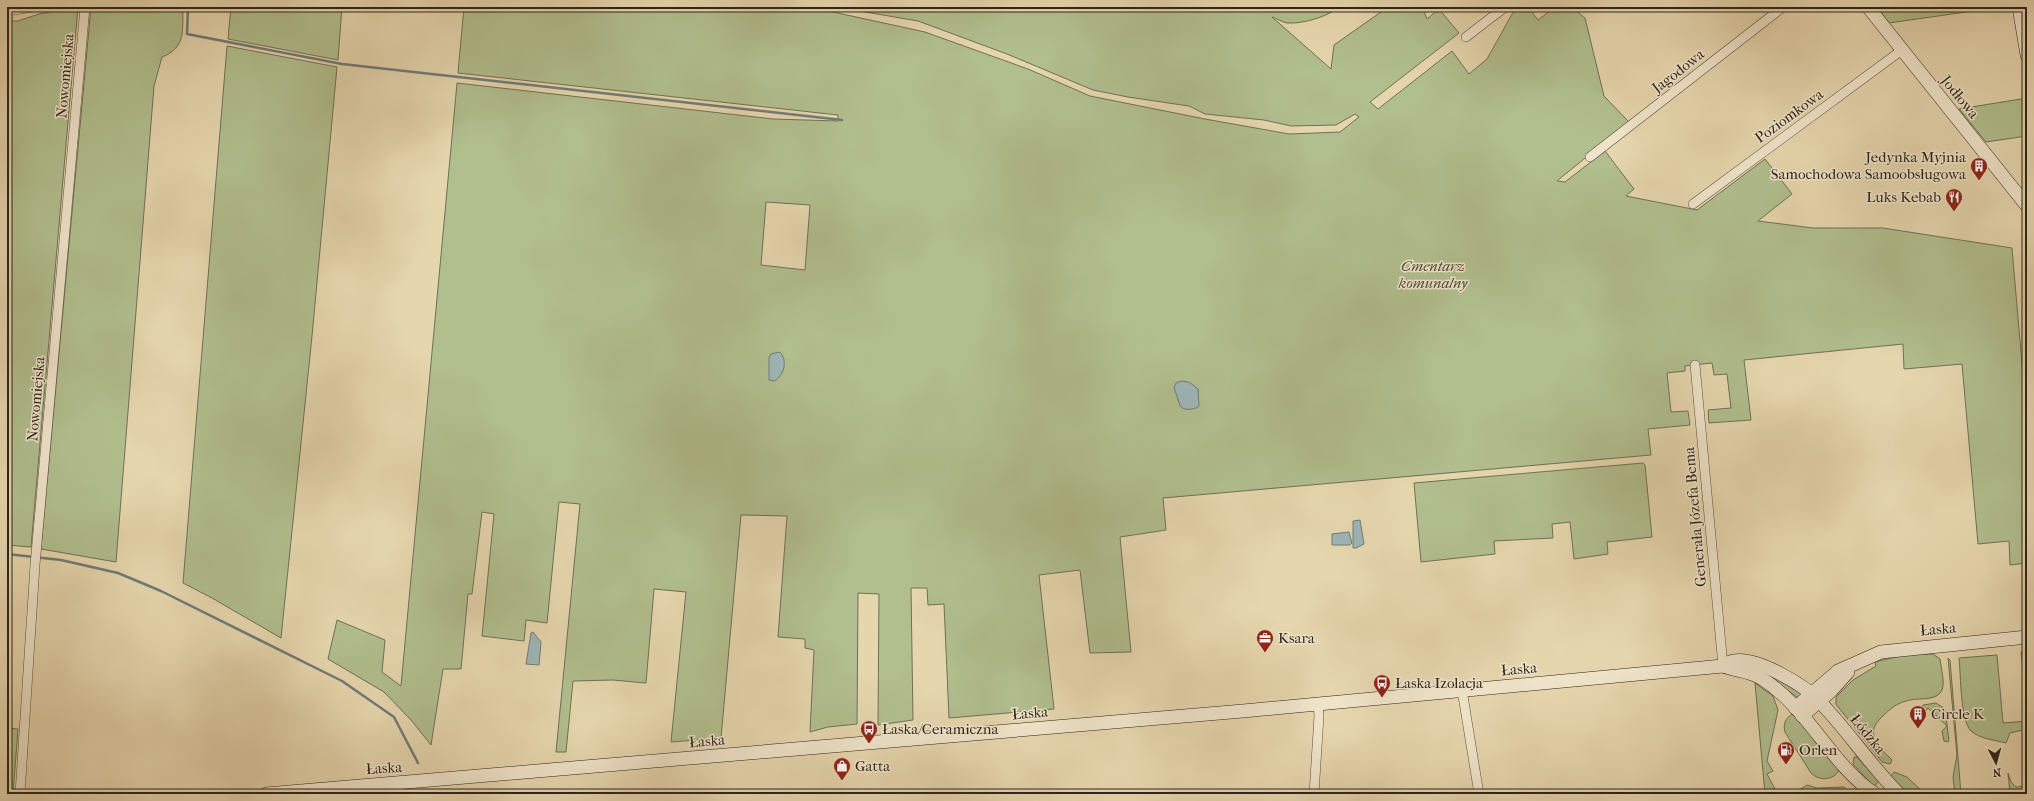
<svg xmlns="http://www.w3.org/2000/svg" width="2034" height="801" viewBox="0 0 2034 801" font-family="'IM FELL French Canon',serif">
<style>
.green{fill:#b1be8e;stroke:#6f7154;fill-rule:evenodd}
.water{fill:#9db6b7;stroke:#707c78}
.lines{fill:none;stroke-linecap:round;stroke-linejoin:round}
.stream{stroke:#707c78;stroke-width:2.5}
.street-casing{stroke:#5b503f;stroke-width:10}
.secondary-casing{stroke:#2d241a;stroke-width:14}
.street{stroke:#efe4ca;stroke-width:9}
.secondary{stroke:#efe4ca;stroke-width:13}
.labels{text-anchor:middle;stroke-width:3;stroke-linejoin:round;paint-order:stroke}
.street-label{font-size:15px;fill:#2d241a;stroke:#efe4ca}
.poi-label{font-size:15px;fill:#2d241a;stroke:#efe4ca;text-anchor:start}
.park-label{font-size:15px;font-style:italic;fill:#4e4a37;stroke:#efe4ca}
</style>
<rect width="100%" height="100%" fill="#e6d6ae"/>
<filter id="stains"><feTurbulence type="fractalNoise" baseFrequency=".005" numOctaves="4"/><feColorMatrix values="0 0 0 0 .2 0 0 0 0 .09 0 0 0 0 .02 0 0 0 .5 -.17"/></filter>
<radialGradient id="worn" r=".72"><stop offset=".6" stop-color="#630" stop-opacity="0"/><stop offset="1" stop-color="#630" stop-opacity=".3"/></radialGradient>
<g class="green">
<polygon points="78,7 31,547 7,545 7,21 18,21 39,14"/>
<path d="M91,7H183C182,29 187,47 162,57L154,86L116,562L41,549Z"/>
<polygon points="231,7 342,7 338,60 228,39"/>
<path d="M464,7H796L824,10L925,32L1028,69L1090,96L1205,119L1289,134L1340,132L1359,117L1355,114L1336,125L1291,126L1264,120L1205,114L1189,106L1128,97L1093,90L1007,54L918,21L836,7H1339C1327,17 1303,24 1287,23C1282,22 1276,18 1272,17L1331,69L1334,45L1388,7H1422L1427,19L1439,9L1459,33L1370,102L1378,109L1452,51L1469,74L1487,59L1516,7H1528L1538,20L1555,7H1572L1585,18L1604,96L1629,122L1557,181L1565,182L1605,151L1634,189L1626,196L1697,210L1765,159L1792,194L1758,221L1813,228H1883L2012,248L2027,422V563L2010,565L2009,541L1978,544L1962,364L1904,369L1903,344L1744,360L1751,420L1709,423L1708,410L1731,408L1727,374L1714,375L1712,363L1685,366V371L1667,373L1671,412L1688,411L1690,425L1648,429L1651,455L1163,498L1166,530L1120,537L1131,652L1090,653L1080,570L1039,575L1054,709L949,718L944,604L928,605L927,588H911L913,720L878,725L879,594L858,593L857,724L828,727L810,732L814,650L805,648V639L778,637L787,516L741,515L721,738L671,742L686,592L654,589L646,683L613,680L573,681L566,752H556L580,504L559,502L547,623L526,620L524,641L482,636L494,514L482,512L472,594H468L461,669H443L431,745L411,720L384,692L328,659L337,620L385,640L382,672L401,686L457,83L773,119L838,121V115L458,73ZM766,202L810,205L805,270L761,265Z"/>
<polygon points="1877,7 2001,7 1889,23"/>
<polygon points="227,46 337,67 312,336 281,638 212,598 183,583"/>
<polygon points="2027,98 2027,136 1986,142 1959,109"/>
<polygon points="1643,463 1645,465 1652,537 1607,542 1608,554 1574,559 1570,522 1552,524 1553,538 1494,541 1495,554 1421,562 1414,483"/>
<polygon points="2021,652 2027,652 2027,699 2026,699"/>
<path d="M1933,654L1940,659C1941,669 1946,685 1941,692C1934,702 1916,697 1906,701C1894,704 1887,712 1879,720C1865,735 1881,749 1892,760L1890,764L1882,762L1839,708L1836,704V697L1853,680L1876,666L1875,662L1904,655Z"/>
<path d="M1997,655L2003,723L2027,721V729L2010,733L2006,743C1995,740 1980,739 1971,731C1960,720 1961,675 1959,658Z"/>
<polygon points="1948,658 1950,660 1961,794 1955,794 1953,777 1957,755"/>
<polygon points="1743,666 1767,673 1802,694 1799,697 1797,697 1777,683"/>
<polygon points="1755,683 1773,696 1778,710 1767,761 1773,771 1767,774 1775,789 1772,792 1773,794 1765,794"/>
<polygon points="1936,703 1945,709 1949,741 1948,742 1944,741 1942,731 1947,726 1928,708 1924,713 1921,708 1923,705"/>
<path d="M1792,714L1803,724L1839,770C1833,781 1819,781 1811,773L1785,732C1783,724 1785,719 1792,714Z"/>
<polygon points="7,728 18,729 13,794 7,794"/>
<polygon points="1854,757 1857,757 1879,781 1874,787 1853,764"/>
<polygon points="1894,772 1907,777 1925,794 1908,794 1890,777"/>
<polygon points="2008,773 2011,782 2016,787 2027,786 2027,794 2010,794"/>
<polygon points="1807,785 1817,788 1844,787 1853,794 1793,794"/>
</g>
<g class="water">
<path d="M780,352C788,361 784,376 774,381L769,380V357L771,354Z"/>
<path d="M1181,381L1189,382L1198,389L1199,406C1194,410 1184,411 1180,406L1174,387L1176,383Z"/>
<polygon points="1360,520 1364,544 1356,548 1353,548 1353,521"/>
<polygon points="1349,532 1352,543 1350,545 1332,545 1332,534"/>
<polygon points="533,632 541,642 539,665 526,664 531,633"/>
</g>
<g class="lines">
<g class="stream">
<polyline points="188,7 187,34 342,64 842,120"/>
<polyline points="34,10 49,7"/>
<polyline points="7,554 61,560 118,573 161,591 342,681 394,717 418,763"/>
</g>
<g class="street-casing">
<g id="street">
<polyline points="7,11 33,7"/>
<polyline points="1466,37 1505,7"/>
<polyline points="1590,157 1783,7"/>
<polyline points="1693,204 1902,50"/>
<polyline points="1695,365 1723,666"/>
<polyline points="1462,690 1479,794"/>
<polyline points="20,794 35,565 85,7"/>
<polyline points="1314,794 1319,716 1318,704"/>
</g>
</g>
<g class="secondary-casing">
<g id="secondary">
<polyline points="1868,7 2027,206"/>
<polyline points="2019,7 2027,55"/>
<path d="M1723,666C1736,671 1749,671 1761,678C1808,707 1830,764 1875,794"/>
<polyline points="1795,708 1838,671 1881,652 2027,637"/>
<polyline points="1802,716 1831,691 1848,672"/>
<path d="M266,794L1243,711L1723,666C1726,664 1731,661 1734,661C1757,657 1805,685 1820,702C1848,731 1870,765 1899,794"/>
</g>
</g>
<use href="#street" class="street"/>
<use href="#secondary" class="secondary"/>
</g>
<defs>
<g id="building-pin" transform="scale(0.9)"><path d="M0 17L-7.5 6A9.5 9.5 0 1 1 7.5 6Z" fill="#8f2418" stroke="#efe4ca"/><path d="M-4-6H4V6H1V3H-1V6H-4ZM-2.5-4.3h1.7v1.8h-1.7ZM.8-4.3h1.7v1.8H.8ZM-2.5-1h1.7V.8h-1.7ZM.8-1h1.7V.8H.8Z" fill="#fff"/></g>
<g id="restaurant-pin" transform="scale(0.9)"><path d="M0 17L-7.5 6A9.5 9.5 0 1 1 7.5 6Z" fill="#8f2418" stroke="#efe4ca"/><path d="M-5-6h1v4h1v-4h1v4h1v-4h1v5L-1.5 .5V6h-2V.5L-5-1ZM5-6V6H3V1.5H1.5Q1.5-4 5-6Z" fill="#fff"/></g>
<g id="office-pin" transform="scale(0.9)"><path d="M0 17L-7.5 6A9.5 9.5 0 1 1 7.5 6Z" fill="#8f2418" stroke="#efe4ca"/><path d="M-6-3h4V-5.5h4V-3h4V5H-6ZM-1-4.5V-3h2v-1.5ZM-6 0V1H6V0Z" fill="#fff"/></g>
<g id="bus-pin" transform="scale(0.9)"><path d="M0 17L-7.5 6A9.5 9.5 0 1 1 7.5 6Z" fill="#8f2418" stroke="#efe4ca"/><path d="M-5-6H5V4H4V6H2V4H-2V6H-4V4H-5ZM-3.5-4V0h7V-4ZM-3.5 1.2v1.5H-2V1.2ZM2 1.2v1.5H3.5V1.2Z" fill="#fff"/></g>
<g id="fuel-pin" transform="scale(0.9)"><path d="M0 17L-7.5 6A9.5 9.5 0 1 1 7.5 6Z" fill="#8f2418" stroke="#efe4ca"/><path d="M-5.5-6h7V0h2V4h1.3V-2.5L3-4.5l.8-.8L6-3V5H2.5V1h-1V6h-7ZM-4.2-4.7v3.2H.2V-4.7Z" fill="#fff"/></g>
<g id="shop-pin" transform="scale(0.9)"><path d="M0 17L-7.5 6A9.5 9.5 0 1 1 7.5 6Z" fill="#8f2418" stroke="#efe4ca"/><path d="M-5-2.5h2.3a2.7 3.5 0 0 1 5.4 0H5L5.5 6h-11ZM-1.5-2.5h3a1.5 2.3 0 0 0-3 0Z" fill="#fff"/></g>
</defs>
<g fill-rule="evenodd">
<use href="#building-pin" x="1979" y="166"/>
<use href="#restaurant-pin" x="1954" y="197"/>
<use href="#office-pin" x="1265" y="638"/>
<use href="#bus-pin" x="1382" y="683"/>
<use href="#building-pin" x="1918" y="714"/>
<use href="#bus-pin" x="869" y="729"/>
<use href="#fuel-pin" x="1786" y="750"/>
<use href="#shop-pin" x="842" y="766"/>
</g>
<g class="labels">
<g class="street-label">
<text transform="translate(1678 71) rotate(-38)" y="5">Jagodowa</text>
<text transform="translate(65 76) rotate(-85)" y="5">Nowomiejska</text>
<text transform="translate(1960 97) rotate(51)" y="5">Jodłowa</text>
<text transform="translate(1789 116) rotate(-36)" y="5">Poziomkowa</text>
<text transform="translate(36 399) rotate(-85)" y="5">Nowomiejska</text>
<text transform="translate(1695 517) rotate(-95)" y="5">Generała Józefa Bema</text>
<text transform="translate(1938 629) rotate(-5)" y="5">Łaska</text>
<text transform="translate(1519 669) rotate(-5)" y="5">Łaska</text>
<text transform="translate(1030 713) rotate(-5)" y="5">Łaska</text>
<text transform="translate(1868 734) rotate(51)" y="5">Łódzka</text>
<text transform="translate(707 741) rotate(-5)" y="5">Łaska</text>
<text transform="translate(384 768) rotate(-4)" y="5">Łaska</text>
</g>
<g class="poi-label">
<text x="1966" y="162" text-anchor="end">Jedynka Myjnia<tspan x="1966" dy="17">Samochodowa Samoobsługowa</tspan></text>
<text x="1941" y="202" text-anchor="end">Luks Kebab</text>
<text x="1278" y="643">Ksara</text>
<text x="1395" y="688">Łaska Izolacja</text>
<text x="1931" y="719">Circle K</text>
<text x="882" y="734">Łaska/Ceramiczna</text>
<text x="1799" y="755">Orlen</text>
<text x="855" y="771">Gatta</text>
</g>
<g class="park-label">
<text x="1433" y="271">Cmentarz<tspan x="1433" dy="17">komunalny</tspan></text>
</g>
</g>
<rect width="2034" height="801" fill="none" stroke="#e6d6ae" stroke-width="24"/>
<rect x="8" y="8" width="2018" height="785" fill="none" stroke="#2d241a" stroke-width="2"/>
<rect x="12" y="12" width="2010" height="777" fill="none" stroke="#2d241a"/>
<g transform="translate(1996 763) rotate(174)" stroke="#efe4ca" stroke-width="3" paint-order="stroke">
<path d="M0-3L7 15L0 10L-7 15Z" fill="#2d241a"/>
<text y="-6" font-size="11" font-weight="bold" text-anchor="middle" fill="#2d241a">N</text>
</g>
<rect width="100%" height="100%" filter="url(#stains)"/>
<rect width="100%" height="100%" fill="url(#worn)"/>
</svg>
